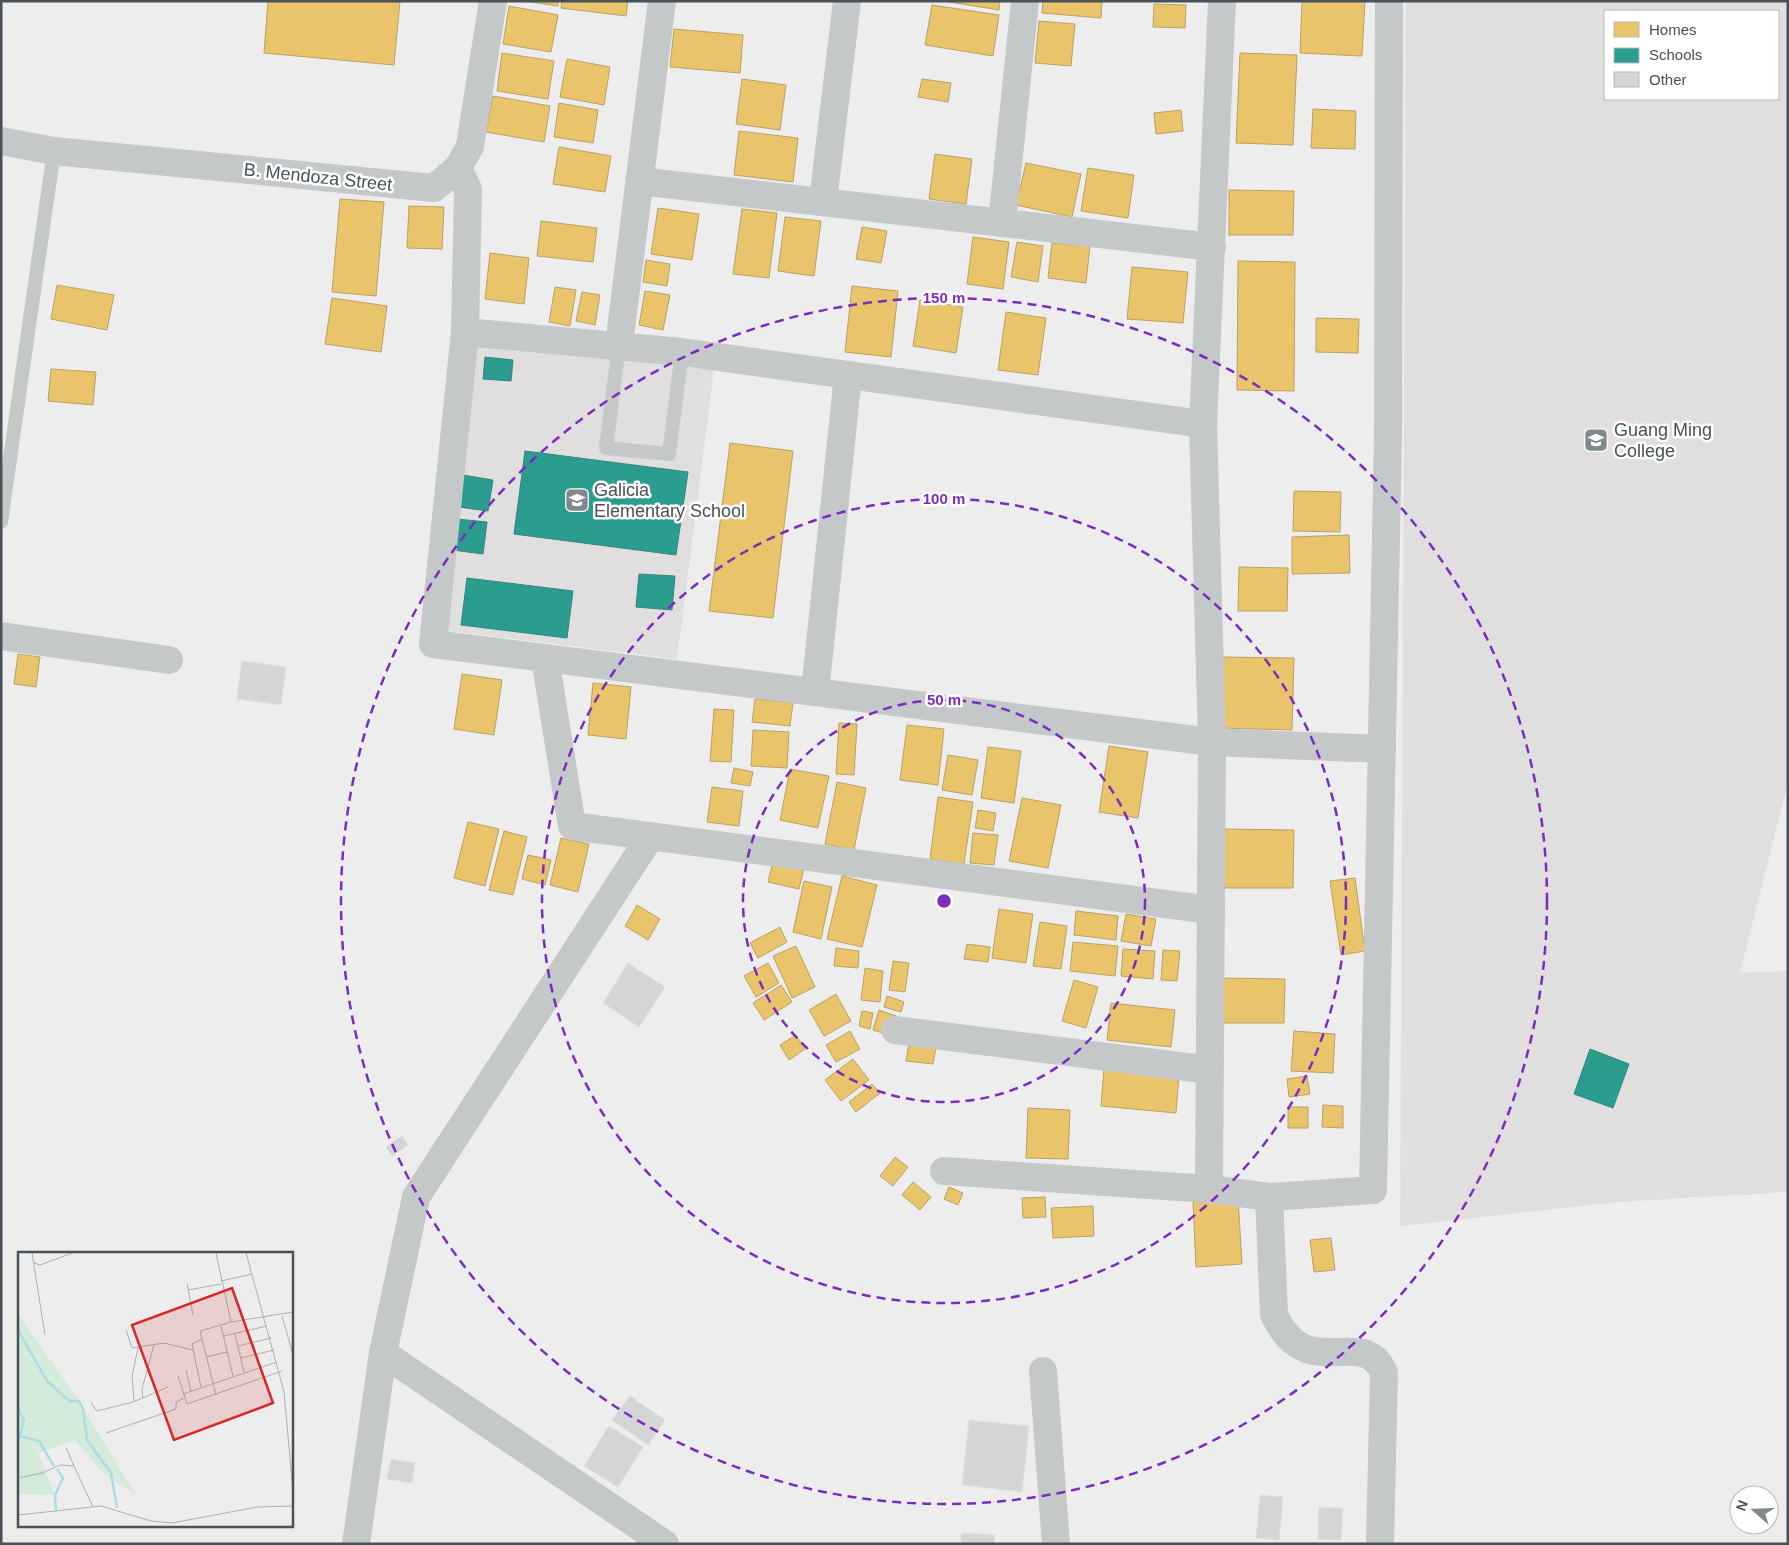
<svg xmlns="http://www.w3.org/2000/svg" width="1789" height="1545" viewBox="0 0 1789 1545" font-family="Helvetica,sans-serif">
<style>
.education{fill:#e0dedf;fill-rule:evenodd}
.homes{fill:#e9c46a;stroke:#b8a264}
.schools{fill:#2a9d8f;stroke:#33867e}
.building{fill:#d4d5d6;stroke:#dfdfe0}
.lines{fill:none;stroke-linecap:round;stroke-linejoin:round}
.service{stroke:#c5c8c8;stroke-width:14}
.minor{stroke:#c5c8c8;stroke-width:28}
.tertiary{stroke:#c5c8c8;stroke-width:28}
.ring{fill:none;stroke:#7b2cbf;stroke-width:2.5;stroke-dasharray:9 6}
.labels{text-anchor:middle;stroke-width:5;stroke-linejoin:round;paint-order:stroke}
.street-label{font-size:18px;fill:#475157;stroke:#fff}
.poi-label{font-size:18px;fill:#475157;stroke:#fff;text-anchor:start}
.inset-river{fill:none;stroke:#addde4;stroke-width:2.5}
.inset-road{fill:none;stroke:#abafb1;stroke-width:1}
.view{fill:#d62828;fill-opacity:0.15;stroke:#d62828;stroke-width:2.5}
.inset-edge{fill:none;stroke:#475157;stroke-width:2.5}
.centre{fill:#7b2cbf;stroke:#fff;stroke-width:2.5}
.ring-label{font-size:15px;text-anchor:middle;font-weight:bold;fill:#7b2cbf;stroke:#fff;stroke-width:5;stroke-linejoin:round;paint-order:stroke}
</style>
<rect width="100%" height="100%" fill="#eeeded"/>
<g class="education">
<path d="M1406,1H1788V782L1740,973L1788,971V1192L1618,1202L1400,1226ZM1605,11H1778V99H1605Z"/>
<polygon points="478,341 714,370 677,659 441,630"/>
</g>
<g class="homes">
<polygon points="268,1 400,1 394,65 264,53"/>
<polygon points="524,1 558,1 558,6"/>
<polygon points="562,1 628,1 626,16 561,8"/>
<polygon points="943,1 1000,1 999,10"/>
<polygon points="1043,1 1102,1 1101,18 1042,13"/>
<polygon points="1302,1 1365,1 1362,56 1300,53"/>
<polygon points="1154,4 1186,5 1185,28 1153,27"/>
<polygon points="932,5 999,15 993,56 925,45"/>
<polygon points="509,6 558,15 551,52 503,44"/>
<polygon points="1039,21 1075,24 1071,66 1035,63"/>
<polygon points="674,29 743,35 740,73 670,67"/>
<polygon points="502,53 554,61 548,99 497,91"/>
<polygon points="1240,53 1297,55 1293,145 1236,143"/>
<polygon points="567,59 610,67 604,105 560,97"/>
<polygon points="742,79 786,85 780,130 736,124"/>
<polygon points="922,79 951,83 948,102 918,97"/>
<polygon points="493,96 550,106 544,142 486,132"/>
<polygon points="559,103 598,110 593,143 554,137"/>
<polygon points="1313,109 1356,111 1355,149 1311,148"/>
<polygon points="1181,110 1183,131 1156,134 1154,113"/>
<polygon points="739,131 798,138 793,182 734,175"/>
<polygon points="559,147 611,156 605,192 553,184"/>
<polygon points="935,154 972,159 966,204 929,199"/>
<polygon points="1026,163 1081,174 1072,217 1016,205"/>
<polygon points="1088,168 1134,175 1128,218 1081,211"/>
<polygon points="1229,190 1294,191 1293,235 1229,235"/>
<polygon points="340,199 384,202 376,296 332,292"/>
<polygon points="409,206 444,207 442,249 407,248"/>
<polygon points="658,208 699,214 692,260 651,254"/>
<polygon points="742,209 777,213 769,278 733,274"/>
<polygon points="785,217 821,221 814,276 778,271"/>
<polygon points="541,221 597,228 593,262 537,256"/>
<polygon points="862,227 887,231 881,263 856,259"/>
<polygon points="973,237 1009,242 1003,289 967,284"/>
<polygon points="1017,242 1043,246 1038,282 1011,277"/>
<polygon points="1052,243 1090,246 1086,283 1048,278"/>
<polygon points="490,253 529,258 524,304 485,299"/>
<polygon points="646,260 670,264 667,286 643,282"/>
<polygon points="1238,261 1295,262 1294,391 1237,390"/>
<polygon points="1132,267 1188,272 1183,323 1127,319"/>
<polygon points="57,285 114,295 107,330 51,319"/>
<polygon points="852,286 898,291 891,357 845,352"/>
<polygon points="555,287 576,290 570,326 549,322"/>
<polygon points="645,291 670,295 663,330 639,325"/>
<polygon points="582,292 600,295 595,325 576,321"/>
<polygon points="332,298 387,306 381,352 325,344"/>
<polygon points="920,300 963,307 956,353 913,346"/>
<polygon points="1006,312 1046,318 1038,375 998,370"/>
<polygon points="1316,318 1359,319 1358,353 1316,352"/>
<polygon points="51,369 96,372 93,405 48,401"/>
<polygon points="730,443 793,451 773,618 709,611"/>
<polygon points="1294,491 1341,492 1340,532 1293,531"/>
<polygon points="1349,535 1350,573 1292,574 1292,537"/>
<polygon points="1239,567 1288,568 1287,611 1238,611"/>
<polygon points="18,654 40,657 36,687 14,684"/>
<polygon points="1223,657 1294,658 1292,730 1221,728"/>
<polygon points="462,674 502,680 494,735 454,729"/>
<polygon points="593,683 631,687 626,739 588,735"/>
<polygon points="755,699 793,703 790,726 752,722"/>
<polygon points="714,709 734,710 731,762 710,761"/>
<polygon points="839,723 857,724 854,775 836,774"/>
<polygon points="907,725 944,729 938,785 900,780"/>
<polygon points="753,730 789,732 787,768 751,766"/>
<polygon points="1109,746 1148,752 1138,818 1099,812"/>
<polygon points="988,747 1021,751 1014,803 981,798"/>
<polygon points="948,755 978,760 972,795 942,790"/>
<polygon points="734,768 753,772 750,786 731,783"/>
<polygon points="790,769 829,776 818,828 780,820"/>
<polygon points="837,782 866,788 854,850 825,844"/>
<polygon points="712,787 743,791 739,826 707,822"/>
<polygon points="938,797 973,802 964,864 930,859"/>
<polygon points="1022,798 1061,805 1048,868 1009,861"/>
<polygon points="978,810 996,813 993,831 975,828"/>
<polygon points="468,822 499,829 485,886 454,878"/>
<polygon points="1224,829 1294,830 1293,888 1223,888"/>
<polygon points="504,831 527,837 513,895 489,890"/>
<polygon points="973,833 998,835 994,865 970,863"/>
<polygon points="561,838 589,844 578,892 550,885"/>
<polygon points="528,855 551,860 545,885 522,879"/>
<polygon points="773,862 804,869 799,889 768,882"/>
<polygon points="842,876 877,885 862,947 827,939"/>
<polygon points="1355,878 1365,951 1341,955 1330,881"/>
<polygon points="804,881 832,887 821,939 793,932"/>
<polygon points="637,905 660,919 648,940 625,926"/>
<polygon points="999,909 1033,914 1026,963 992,958"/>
<polygon points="1076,911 1118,916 1116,940 1074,935"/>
<polygon points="1126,914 1156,919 1151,946 1121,941"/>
<polygon points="1040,922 1067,926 1061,969 1033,966"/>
<polygon points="780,927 787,942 758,958 750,943"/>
<polygon points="1073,942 1118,946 1115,976 1070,971"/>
<polygon points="967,944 990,947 988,962 964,959"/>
<polygon points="796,946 815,987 792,998 773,956"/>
<polygon points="836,948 859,951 858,968 834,966"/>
<polygon points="1123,949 1155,951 1153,979 1121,976"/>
<polygon points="1163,950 1180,951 1177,981 1161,980"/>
<polygon points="893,961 909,963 905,992 889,990"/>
<polygon points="768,963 779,983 756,997 744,976"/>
<polygon points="865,968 883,971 880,1002 861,1000"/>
<polygon points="1217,978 1285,979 1284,1023 1217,1023"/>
<polygon points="1074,980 1098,987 1086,1028 1062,1021"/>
<polygon points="781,985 792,1002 764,1020 753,1003"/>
<polygon points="836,994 851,1021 824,1036 809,1010"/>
<polygon points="887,996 904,1002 901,1012 884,1007"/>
<polygon points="1111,1003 1175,1010 1171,1047 1107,1040"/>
<polygon points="879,1010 896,1016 889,1035 873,1030"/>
<polygon points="862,1011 873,1013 870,1029 859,1026"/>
<polygon points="850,1031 860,1049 836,1062 826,1045"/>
<polygon points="1294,1031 1335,1034 1333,1073 1291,1071"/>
<polygon points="796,1035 805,1049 789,1060 780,1045"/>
<polygon points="909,1043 936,1047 933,1064 906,1061"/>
<polygon points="853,1059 869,1080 841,1101 825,1080"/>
<polygon points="1104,1068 1179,1075 1176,1113 1101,1106"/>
<polygon points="1307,1076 1310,1094 1289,1097 1287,1079"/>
<polygon points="872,1084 880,1093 856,1112 849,1102"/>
<polygon points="1323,1105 1343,1106 1343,1128 1322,1127"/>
<rect x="1288" y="1107" width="20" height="21"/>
<polygon points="1028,1108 1070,1110 1068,1159 1026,1158"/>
<polygon points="895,1157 908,1167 893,1186 880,1176"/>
<polygon points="913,1182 931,1197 920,1210 902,1195"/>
<polygon points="949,1187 963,1193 958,1205 944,1199"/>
<polygon points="1045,1197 1046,1217 1023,1218 1022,1198"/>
<polygon points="1238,1198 1242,1264 1196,1267 1193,1201"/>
<polygon points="1093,1206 1094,1236 1053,1238 1051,1208"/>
<polygon points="1331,1238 1335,1270 1314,1272 1310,1240"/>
</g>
<g class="schools">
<polygon points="485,357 513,360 511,381 483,379"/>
<polygon points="525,451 688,472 676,555 514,534"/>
<polygon points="463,475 493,480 488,511 458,507"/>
<polygon points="457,519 487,522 483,554 453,550"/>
<polygon points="639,574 675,576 672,610 636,607"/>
<polygon points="467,578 573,591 567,638 461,625"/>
<polygon points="1590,1049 1629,1064 1613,1108 1574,1094"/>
</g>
<g class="building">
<polygon points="242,661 286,667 281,705 237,699"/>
<polygon points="628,963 665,987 639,1027 603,1003"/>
<polygon points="402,1136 408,1145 392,1156 386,1147"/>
<polygon points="630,1396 665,1420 648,1445 612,1420"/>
<polygon points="969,1420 1029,1426 1022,1492 962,1485"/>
<polygon points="609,1426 643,1447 618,1487 584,1466"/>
<polygon points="391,1459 415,1463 412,1483 387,1479"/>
<polygon points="1260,1495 1283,1497 1279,1540 1256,1538"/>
<polygon points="1319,1507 1343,1508 1341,1540 1318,1539"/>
<polygon points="961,1533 995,1535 994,1544 961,1544"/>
</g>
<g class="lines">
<g class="service">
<polyline points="619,345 606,448 669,454 682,352"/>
<polyline points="1,522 54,151"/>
</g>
<g class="minor">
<polyline points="458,168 468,189 465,332 433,644 1212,742 1382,749"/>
<polyline points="639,181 1212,247"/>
<polyline points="823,201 847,1"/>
<polyline points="1002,223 1025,1"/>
<polyline points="465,332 682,352 1203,424"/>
<polyline points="619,345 662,1"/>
<polyline points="1,636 169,660"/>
<polyline points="545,658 572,826 1211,910"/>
<polyline points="815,692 848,375"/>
<polyline points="895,1030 1210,1070"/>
<polyline points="944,1171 1209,1189 1269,1197 1373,1190 1388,434 1389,1"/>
<polyline points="1209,1189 1212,742 1203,424 1222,1"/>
<path d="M1269,1197L1274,1314C1306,1387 1363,1323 1384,1373L1380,1544"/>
<polyline points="383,1353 665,1544"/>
<polyline points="1043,1371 1056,1544"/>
<polyline points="356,1544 383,1353 416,1197 650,837"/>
</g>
<polyline class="tertiary" points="1,141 54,151 434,188 458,168 470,146 493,1"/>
</g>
<g class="ring">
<circle cx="944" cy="901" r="201"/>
<circle cx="944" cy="901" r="402"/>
<circle cx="944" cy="901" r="603"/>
</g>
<defs>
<g id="university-square" transform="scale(1.25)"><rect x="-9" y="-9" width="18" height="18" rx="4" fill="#81888c" stroke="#fff"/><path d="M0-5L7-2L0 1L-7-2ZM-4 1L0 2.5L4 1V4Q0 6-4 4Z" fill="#fff"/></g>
<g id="school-square" transform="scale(1.25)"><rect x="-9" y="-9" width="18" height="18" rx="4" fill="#81888c" stroke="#fff"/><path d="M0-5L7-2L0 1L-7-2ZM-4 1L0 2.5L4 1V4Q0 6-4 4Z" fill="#fff"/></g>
</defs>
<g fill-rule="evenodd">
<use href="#university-square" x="1596" y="440"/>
<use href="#school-square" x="577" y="500"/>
</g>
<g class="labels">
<g class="street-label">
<text transform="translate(318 177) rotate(6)" y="6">B. Mendoza Street</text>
</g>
<g class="poi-label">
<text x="1614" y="436">Guang Ming<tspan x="1614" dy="21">College</tspan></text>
<text x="594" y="496">Galicia<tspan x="594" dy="21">Elementary School</tspan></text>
</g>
</g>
<g transform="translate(18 1252)">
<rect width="275" height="275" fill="#eeeded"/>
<path d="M0,62L61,149L118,243L86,222L57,188L20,201L37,243L0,242Z" fill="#d4eada"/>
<path class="inset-river" d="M0,78L29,129L51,149H61L65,157L69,188L93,221L99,256M0,157L6,168L2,184L21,189L36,214M38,258L37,243L45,226L39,217"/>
<path class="inset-road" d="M14,1L27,83M198,1L213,70M228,1L266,140L275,239M16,11L22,13L54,1M203,29L234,22M169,32L175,63M170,38L203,32M264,64L275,103M203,74L215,124M108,78L114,96L146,91L175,98M217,82L226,120M206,84L249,74M220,94L253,86M188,105L209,100M223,106L256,98M168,118L173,139M160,124L169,152L264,119M183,135L174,92L184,87M165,142L259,110M198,143L182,79L213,70L275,60M125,146L124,137L136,93M116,149L114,124L120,96M73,151L79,159L115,150L150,135M88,181L158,157V150L166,146M48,196L56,214M0,226L24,221L42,213L56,214L75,255M0,263L83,254L133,269L154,271L239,255L275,254"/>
<path class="view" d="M214,36L255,151L156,188L114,73Z"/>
<rect width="275" height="275" class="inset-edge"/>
</g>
<circle cx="944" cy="901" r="8" class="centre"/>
<g class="ring-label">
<text x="944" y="303">150 m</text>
<text x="944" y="504">100 m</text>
<text x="944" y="705">50 m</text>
</g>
<rect width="1789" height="1545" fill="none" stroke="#475157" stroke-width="5"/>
<rect x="1604" y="10" width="175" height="90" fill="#ffffff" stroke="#b5b9bc"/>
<rect x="1614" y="22" width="25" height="15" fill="#e9c46a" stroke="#b5b9bc"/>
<text x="1649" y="35" font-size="15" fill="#475157">Homes</text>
<rect x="1614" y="48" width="25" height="15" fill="#2a9d8f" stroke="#b5b9bc"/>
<text x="1649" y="60" font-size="15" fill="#475157">Schools</text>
<rect x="1614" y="72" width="25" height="15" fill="#d4d5d6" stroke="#b5b9bc"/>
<text x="1649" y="85" font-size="15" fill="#475157">Other</text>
<g transform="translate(1754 1510) rotate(290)"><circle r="24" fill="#ffffff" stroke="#b5b9bc"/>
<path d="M0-4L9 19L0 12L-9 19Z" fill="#81888c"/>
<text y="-8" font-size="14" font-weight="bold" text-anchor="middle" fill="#475157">N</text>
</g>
</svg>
